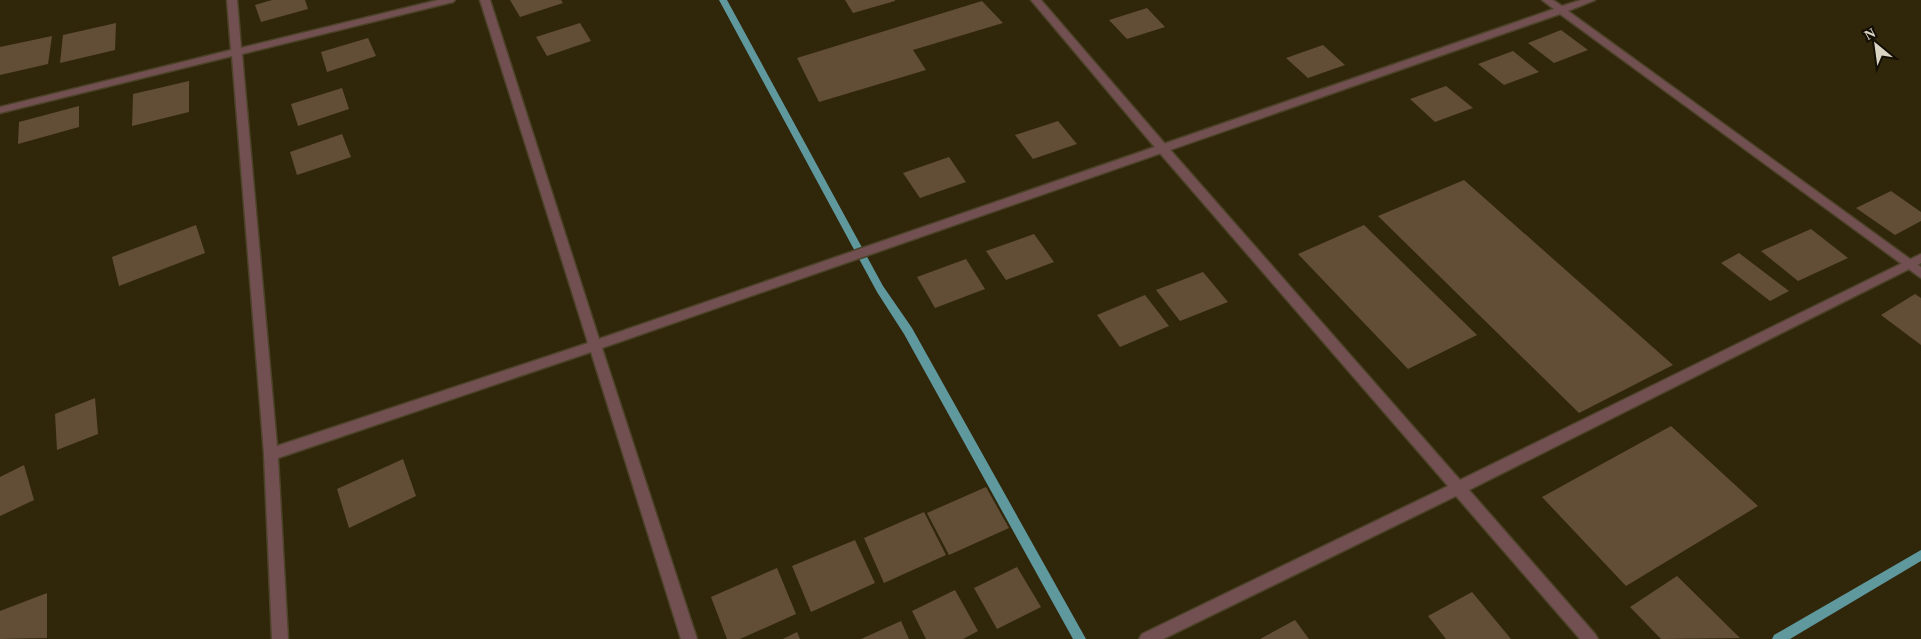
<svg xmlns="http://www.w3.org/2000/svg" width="1921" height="639" viewBox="0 0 1921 639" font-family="'Times New Roman',serif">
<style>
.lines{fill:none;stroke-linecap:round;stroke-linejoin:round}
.stream{fill:#5f989d;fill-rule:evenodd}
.building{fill:#624e37}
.minor-casing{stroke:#4b4228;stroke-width:3}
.tertiary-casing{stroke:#4b4228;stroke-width:3}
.minor{fill:#725051;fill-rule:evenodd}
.tertiary{fill:#725051;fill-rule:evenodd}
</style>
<rect width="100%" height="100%" fill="#30260a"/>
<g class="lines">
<g class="stream">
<polygon points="719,0 727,0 883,286 912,328 1086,639 1073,639 904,334 877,292"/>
<polygon points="1921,550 1921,561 1790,639 1772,639 1774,635"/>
</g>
</g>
<g class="building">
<polygon points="272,0 305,0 308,9 261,22 255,5"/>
<polygon points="510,0 561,0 563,3 520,17"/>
<polygon points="845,0 895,0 895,1 853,13"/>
<polygon points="982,1 1003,23 913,50 926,70 819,102 797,58"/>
<polygon points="1147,8 1165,27 1127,39 1109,20"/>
<polygon points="116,23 115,50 60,63 63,35"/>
<polygon points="580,23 591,41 547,56 536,37"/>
<polygon points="1561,30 1588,50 1554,63 1528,43"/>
<polygon points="52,36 48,64 0,75 0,47"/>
<polygon points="368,38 376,56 327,72 321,52"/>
<polygon points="1323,45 1345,65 1308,78 1286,58"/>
<polygon points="1513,51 1539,72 1504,85 1478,64"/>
<polygon points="189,81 189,112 132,126 133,94"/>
<polygon points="1446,86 1473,108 1435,122 1410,99"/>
<polygon points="342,88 349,109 298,126 291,104"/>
<polygon points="79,106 79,127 18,144 19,122"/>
<polygon points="1058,121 1077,144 1033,159 1015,135"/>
<polygon points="342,134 351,157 297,175 290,152"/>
<polygon points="949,157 966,182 920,198 903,173"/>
<polygon points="1464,180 1673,365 1579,413 1378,216"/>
<polygon points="1891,191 1921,212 1921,221 1895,235 1856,208"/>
<polygon points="196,225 205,253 119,286 112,257"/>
<polygon points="1364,225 1477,335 1408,369 1298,254"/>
<polygon points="1811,229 1848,258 1798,281 1761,251"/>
<polygon points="1034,234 1054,262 1006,280 986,251"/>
<polygon points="1739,253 1789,291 1770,301 1721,263"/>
<polygon points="966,259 985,289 935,308 917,277"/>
<polygon points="1203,272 1228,302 1180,321 1156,290"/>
<polygon points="1915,294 1921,298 1921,345 1881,315"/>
<polygon points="1145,295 1169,326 1120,347 1097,315"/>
<polygon points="95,398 98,434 57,450 55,414"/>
<polygon points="1671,426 1758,506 1626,586 1542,497"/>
<polygon points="403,459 416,496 349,528 337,489"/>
<polygon points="24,465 34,500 0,516 0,477"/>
<polygon points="986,487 1009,528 949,555 927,513"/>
<polygon points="924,512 946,555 884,583 864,538"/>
<polygon points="855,540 875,583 811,612 792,566"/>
<polygon points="1017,567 1041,607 997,629 974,588"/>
<polygon points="777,568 796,614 740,639 727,639 711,597"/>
<polygon points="1677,576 1740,638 1661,639 1630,607"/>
<polygon points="955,590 978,631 963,639 926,639 912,611"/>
<polygon points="1472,592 1511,639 1446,639 1428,616"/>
<polygon points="47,593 47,638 0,639 0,611"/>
<polygon points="1295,620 1309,639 1260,639"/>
<polygon points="901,621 909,639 861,639"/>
<polygon points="797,632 800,639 783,639"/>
</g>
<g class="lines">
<g class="minor-casing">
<polygon id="minor" points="227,0 237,0 241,48 438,0 455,0 453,2 242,54 277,446 588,343 480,0 490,0 599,339 1554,9 1542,0 1553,0 1562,6 1581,0 1595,0 1568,11 1921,267 1921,278 1560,14 602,348 697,639 681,639 591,352 278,458 288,639 272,639 264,454 232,56 0,113 0,107 231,50"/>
</g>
<g class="tertiary-casing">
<polygon id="tertiary" points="1031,0 1041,0 1166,145 1460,480 1921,254 1921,263 1469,490 1595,634 1598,639 1580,639 1456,496 1163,639 1139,639 1142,634 1448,486 1158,151"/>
</g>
<use href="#minor" class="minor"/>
<use href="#tertiary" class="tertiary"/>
</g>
<g transform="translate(1876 45) rotate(331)" stroke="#140f05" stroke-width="4" paint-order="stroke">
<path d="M0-4L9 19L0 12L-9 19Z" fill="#dad4c4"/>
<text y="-8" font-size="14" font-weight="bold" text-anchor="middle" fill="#dad4c4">N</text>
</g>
</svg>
